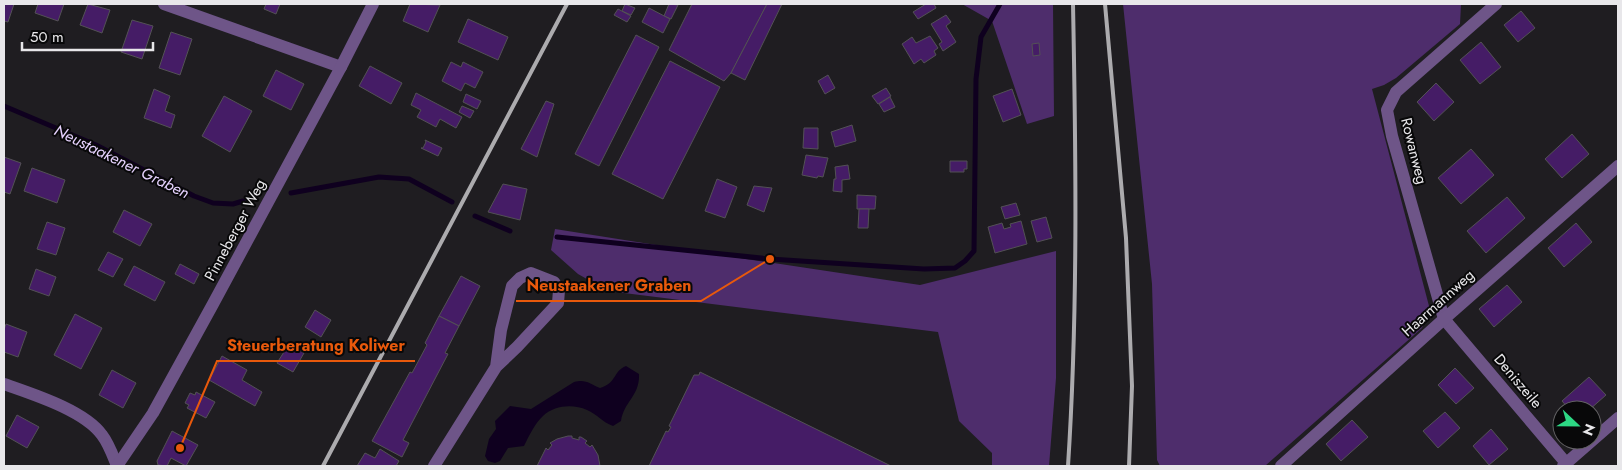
<svg xmlns="http://www.w3.org/2000/svg" width="1622" height="470" viewBox="0 0 1622 470" font-family="Jost,sans-serif">
<style>
.green{fill:#4e2d6c}
.water{fill:#0f001f}
.lines{fill:none;stroke-linecap:round;stroke-linejoin:round}
.stream{stroke:#0f001f;stroke-width:5}
.building{fill:#451c66;stroke:#535155}
.minor{stroke:#6e5588;stroke-width:12}
.rail{stroke:#acabae;stroke-width:4}
.labels{text-anchor:middle;stroke-width:4;stroke-linejoin:round;paint-order:stroke}
.street-label{font-size:15px;fill:#e8e7ea;stroke:#080809}
.water-label{font-size:16px;font-style:italic;fill:#e6d2fe;stroke:#080809}
.leader{fill:none;stroke:#e8590c;stroke-width:2}
.callout-dot{fill:#e8590c;stroke:#080809;stroke-width:2}
.callout-label{font-size:16px;text-anchor:middle;font-weight:bold;fill:#e8590c;stroke:#080809;stroke-width:4;stroke-linejoin:round;paint-order:stroke}
</style>
<rect width="100%" height="100%" fill="#1f1d21"/>
<g class="green">
<polygon points="962,4 1053,4 1054,116 1027,124 992,21"/>
<polygon points="1123,4 1461,4 1460,24 1396,78 1384,85 1372,89 1429,306 1422,328 1265,466 1160,466 1157,460 1152,284"/>
<polygon points="555,229 713,254 920,285 1056,251 1056,378 1049,466 992,466 992,453 959,421 938,332 608,291 578,274 551,250"/>
</g>
<path class="water" d="M626,366L639,374C640,396 624,401 621,421L613,426C602,422 597,414 587,410C573,404 555,405 543,416C535,423 529,436 524,446L508,448L500,461L495,463L488,461L485,456L489,439L496,429L495,421L510,406L531,409L574,382C587,379 589,384 600,388C617,383 613,371 626,366Z"/>
<g class="lines">
<g class="stream">
<polyline points="4,106 96,145 194,196 213,203 233,204 243,201"/>
<polyline points="291,193 379,177 409,179 452,202"/>
<polyline points="475,216 510,231"/>
<polyline points="557,237 770,259 924,269 955,268 965,261 974,251 976,79 981,37 1000,4"/>
</g>
</g>
<g class="building">
<polygon points="4,4 14,4 8,22 4,21"/>
<polygon points="38,4 64,4 58,21 35,13"/>
<polygon points="88,4 110,10 102,33 80,25"/>
<polygon points="266,4 280,4 276,14 264,9"/>
<polygon points="410,4 440,5 428,32 403,21"/>
<polygon points="625,4 635,8 631,15 622,11"/>
<polygon points="669,4 678,5 671,19 664,16"/>
<polygon points="692,4 767,4 731,73 724,81 669,50"/>
<polygon points="767,4 782,4 745,80 731,73"/>
<polygon points="926,4 934,4 936,8 918,19 913,12"/>
<polygon points="649,8 670,19 663,33 642,22"/>
<polygon points="618,9 631,16 627,22 614,15"/>
<polygon points="1521,11 1535,28 1518,42 1504,25"/>
<polygon points="946,15 951,22 946,26 956,42 943,51 939,44 942,42 931,24"/>
<polygon points="468,19 508,37 498,60 458,42"/>
<polygon points="132,20 153,26 142,59 121,52"/>
<polygon points="171,32 192,39 180,75 159,68"/>
<polygon points="636,35 659,47 599,166 575,154"/>
<polygon points="930,36 938,48 934,51 936,55 924,63 921,59 914,64 902,44 912,37 916,43"/>
<polygon points="1481,42 1501,67 1480,84 1460,60"/>
<polygon points="1039,43 1040,55 1033,56 1032,44"/>
<polygon points="670,61 720,87 663,199 612,174"/>
<polygon points="451,62 461,67 463,62 483,72 475,88 465,83 461,91 442,81"/>
<polygon points="370,66 402,83 391,104 359,86"/>
<polygon points="276,70 304,84 291,110 263,96"/>
<polygon points="828,75 835,88 825,94 818,81"/>
<polygon points="1436,83 1454,102 1434,121 1417,102"/>
<polygon points="886,88 891,96 878,104 872,96"/>
<polygon points="154,89 170,96 165,111 175,115 171,128 144,118"/>
<polygon points="1012,89 1021,115 1003,122 993,96"/>
<polygon points="416,93 462,117 456,128 440,119 436,127 417,117 421,110 411,105"/>
<polygon points="466,94 481,101 477,109 463,102"/>
<polygon points="224,96 252,111 230,152 202,136"/>
<polygon points="890,97 895,107 884,112 879,104"/>
<polygon points="546,101 554,104 537,157 521,149"/>
<polygon points="462,106 474,111 470,118 459,112"/>
<polygon points="852,125 856,141 835,147 831,132"/>
<polygon points="804,128 818,128 818,149 803,148"/>
<polygon points="1572,134 1589,154 1562,178 1545,159"/>
<polygon points="425,140 442,148 438,156 421,148 423,148 426,142"/>
<polygon points="1471,149 1494,175 1461,204 1438,178"/>
<polygon points="806,155 828,158 823,177 818,176 817,178 802,175"/>
<polygon points="4,157 21,163 10,194 4,192"/>
<polygon points="950,161 967,161 967,169 964,169 964,172 950,172"/>
<polygon points="848,165 850,179 842,180 842,192 833,191 834,179 836,179 835,167"/>
<polygon points="32,168 65,180 57,203 24,191"/>
<polygon points="717,179 737,187 725,218 705,211"/>
<polygon points="503,184 527,189 520,220 488,212"/>
<polygon points="754,186 772,188 764,212 747,205"/>
<polygon points="857,195 876,196 875,209 857,209"/>
<polygon points="1507,197 1525,218 1486,253 1467,231"/>
<polygon points="1016,203 1020,215 1005,219 1001,207"/>
<polygon points="859,209 869,209 868,228 858,228"/>
<polygon points="124,210 152,224 140,246 113,232"/>
<polygon points="1046,217 1052,238 1037,242 1031,221"/>
<polygon points="1021,221 1027,244 995,253 988,227 1002,223 1004,229 1011,227 1010,224"/>
<polygon points="47,222 65,228 56,255 37,249"/>
<polygon points="1576,223 1592,242 1564,267 1548,248"/>
<polygon points="108,252 123,259 113,277 98,270"/>
<polygon points="180,264 199,274 194,284 175,274"/>
<polygon points="134,266 165,282 155,301 124,285"/>
<polygon points="36,269 56,277 49,296 29,289"/>
<polygon points="461,276 480,286 459,326 439,316"/>
<polygon points="1507,285 1522,302 1494,327 1479,309"/>
<polygon points="315,310 331,320 321,337 305,327"/>
<polygon points="75,314 102,328 81,369 54,355"/>
<polygon points="439,316 459,326 445,353 448,354 403,440 409,443 402,457 372,441 410,372 412,373 427,345 425,343"/>
<polygon points="6,324 27,332 18,357 4,352 4,330"/>
<polygon points="289,344 304,353 293,372 277,363"/>
<polygon points="222,356 247,370 242,380 262,392 255,406 209,380"/>
<polygon points="1455,368 1474,388 1456,404 1438,385"/>
<polygon points="112,370 136,383 123,408 99,395"/>
<polygon points="700,372 891,466 649,466 666,431 668,432 671,427 669,426 694,375 699,375"/>
<polygon points="1589,377 1606,395 1589,410 1570,410 1562,401"/>
<polygon points="196,392 215,402 206,418 187,408 189,405 185,403 190,393 195,395"/>
<polygon points="1445,412 1460,428 1438,448 1423,431"/>
<polygon points="17,415 39,427 27,448 6,436"/>
<polygon points="1352,420 1368,437 1341,461 1326,444"/>
<polygon points="1491,429 1508,449 1489,465 1473,446"/>
<polygon points="172,431 198,445 186,466 171,458 167,466 158,465 157,461"/>
<polygon points="568,436 572,436 572,438 579,440 579,437 581,437 587,441 585,443 590,447 592,445 598,455 600,466 537,466 546,448 548,450 552,445 550,443 557,439"/>
<polygon points="380,449 399,461 396,466 357,466 365,453 375,458"/>
</g>
<g class="lines">
<g class="minor">
<polyline points="164,4 341,67"/>
<polyline points="1496,4 1396,92 1387,110 1392,136 1444,319 1566,463"/>
<path d="M4,384C32,394 84,410 102,435C109,444 113,456 117,466"/>
<polyline points="117,466 153,413 213,304 341,67 373,4"/>
<polyline points="434,466 496,367 517,347 558,303 559,290 554,282 531,273 520,278 512,286 501,330 496,367"/>
<polyline points="1281,466 1444,319 1618,166"/>
<polyline points="1563,466 1618,418"/>
</g>
<g class="rail">
<polyline points="1105,4 1126,238 1132,386 1129,466"/>
<polyline points="323,466 567,4"/>
<path d="M1068,466C1078,312 1076,158 1073,4"/>
</g>
</g>
<g class="labels">
<g class="street-label">
<text transform="translate(1414 151) rotate(76)" y="5">Rowanweg</text>
<text transform="translate(235 230) rotate(-62)" y="5">Pinneberger Weg</text>
<text transform="translate(1438 303) rotate(-42)" y="5">Haarmannweg</text>
<text transform="translate(1518 381) rotate(50)" y="5">Deniszeile</text>
</g>
<g class="water-label">
<text transform="translate(122 161) rotate(26)" y="6">Neustaakener Graben</text>
</g>
</g>
<path class="leader" d="M770 259L701 301H516M180 448L217 361H415"/>
<g class="callout-dot">
<circle cx="770" cy="259" r="5"/>
<circle cx="180" cy="448" r="5"/>
</g>
<g class="callout-label">
<text x="609" y="291">Neustaakener Graben</text>
<text x="316" y="351">Steuerberatung Koliwer</text>
</g>
<rect width="1622" height="470" fill="none" stroke="#e8e7ea" stroke-width="10"/>
<g transform="translate(1577 425) rotate(112)"><circle r="24" fill="#080809" stroke="#626163"/>
<path d="M0-4L9 19L0 12L-9 19Z" fill="#2dd884"/>
<text y="-8" font-size="14" font-weight="bold" text-anchor="middle" fill="#e8e7ea">N</text>
</g>
<path d="M22 42v8h131v-8" fill="none" stroke="#e8e7ea" stroke-width="2.5"/>
<text x="30" y="42" font-size="15" fill="#e8e7ea" stroke="#080809" stroke-width="4" paint-order="stroke">50 m</text>
</svg>
